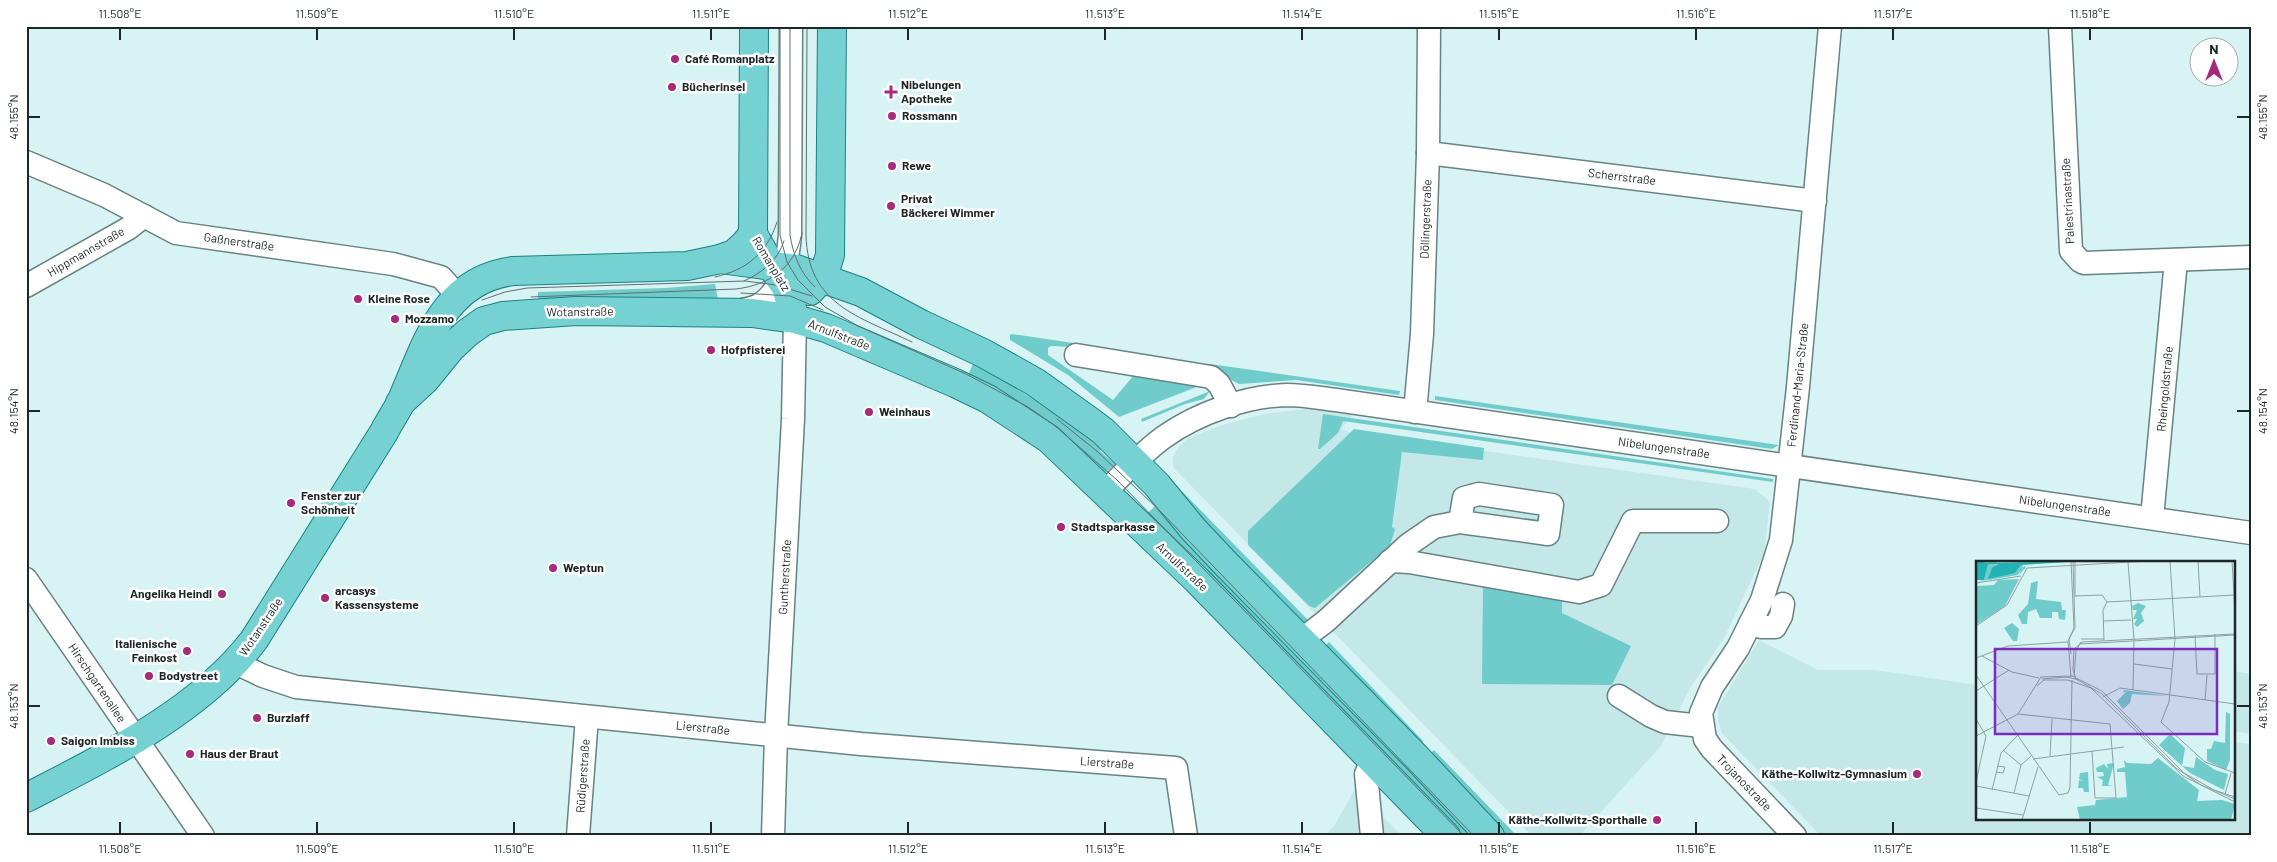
<svg xmlns="http://www.w3.org/2000/svg" width="2277" height="862" viewBox="0 0 2277 862" font-family="Barlow,sans-serif">
<style>
.built{fill:#c4e8e8}
.green{fill:#70cccb}
.lines{fill:none;stroke-linecap:round;stroke-linejoin:round}
.minor-casing{stroke:#698282;stroke-width:25}
.major-casing{stroke:#1b8283;stroke-width:30}
.minor{stroke:#fff;stroke-width:22}
.major{stroke:#76d1d2;stroke-width:28}
.tram{stroke:#5f6f6f;stroke-width:1}
.ticks{fill:none;stroke:#1d2727;stroke-width:2}
.poi-dot{fill:#a72a7c;stroke:#fff;stroke-width:2}
.labels{text-anchor:middle;stroke-width:5;stroke-linejoin:round;paint-order:stroke}
.poi-label{font-size:12px;font-weight:bold;fill:#1d2727;stroke:#fff;text-anchor:start}
.street-label{font-size:12px;fill:#1d2727;stroke:#fff}
.inset-road{fill:none;stroke:#8da1a1;stroke-width:1}
.view{fill:#7b2cbf;fill-opacity:0.15;stroke:#7b2cbf;stroke-width:2.5}
.inset-edge{fill:none;stroke:#1d2727;stroke-width:2.5}
.neatline{fill:none;stroke:#1d2727;stroke-width:2}
.ticks-label{font-size:12px;text-anchor:middle;fill:#1d2727}
</style>
<rect width="100%" height="100%" fill="#d7f3f3"/>
<g class="built">
<polygon points="1306,409 1356,411 1341,429 1349,432 1755,489 1770,502 1764,553 1724,638 1690,688 1661,746 1579,836 1532,836 1173,467 1173,458 1177,449 1187,439 1219,426 1264,414"/>
<polygon points="1759,640 1818,670 1875,670 1977,685 1977,818 2233,818 2233,742 2251,744 2251,836 1821,836 1722,733 1718,721 1718,707"/>
<polygon points="2233,671 2251,674 2251,734 2233,731"/>
<polygon points="1355,789 1402,836 1324,836 1334,826"/>
</g>
<g class="green">
<polygon points="715,284 718,299 670,298 538,302 538,292 666,288"/>
<polygon points="1012,334 1073,343 1072,347 1051,346 1048,348 1048,355 1113,400 1134,375 1207,383 1119,417 1068,375 1010,340 1010,335"/>
<path d="M973,364C1019,388 1061,416 1102,448L1100,451L1115,464L1104,474L966,380Z"/>
<polygon points="1210,364 1400,391 1399,395 1296,380 1239,384 1209,368"/>
<polygon points="1210,391 1204,399 1185,404 1142,422 1141,419"/>
<polygon points="1435,396 1779,445 1772,449 1435,400"/>
<polygon points="1323,414 1773,479 1773,482 1343,421 1338,433 1320,449 1318,449"/>
<polygon points="1354,429 1484,448 1483,460 1402,452 1392,527 1395,529 1390,546 1315,608 1309,606 1248,545 1248,531"/>
<polygon points="1176,485 1308,620 1304,624 1171,490"/>
<polygon points="1159,502 1480,836 1457,836 1142,519"/>
<polygon points="1483,584 1562,593 1562,613 1631,646 1612,685 1482,684"/>
<polygon points="1329,642 1423,741 1420,744 1325,646"/>
<polygon points="1434,750 1517,836 1504,836 1485,819 1430,754"/>
</g>
<g class="lines">
<g class="minor-casing">
<g id="minor">
<polyline points="2060,26 2071,251 2080,261 2084,263 2251,257"/>
<polyline points="1428,153 1815,201"/>
<polyline points="26,162 104,195 176,233 393,264 441,277 458,296"/>
<polyline points="26,286 129,228 144,216"/>
<path d="M737,311C744,310 753,308 759,305C783,291 788,258 790,235L791,26"/>
<polyline points="1076,355 1211,377 1219,384 1231,406"/>
<polyline points="1415,412 1422,334 1428,153 1429,26"/>
<path d="M1105,492C1124,473 1143,452 1164,437C1198,413 1246,396 1287,395C1303,395 1320,398 1336,400L2251,533"/>
<polyline points="2152,518 2176,260"/>
<polyline points="1390,561 1409,562 1579,592 1601,585 1633,521 1717,521"/>
<polyline points="26,579 203,836"/>
<polyline points="1750,624 1762,627 1775,627 1781,616 1783,604"/>
<polyline points="1301,640 1326,621 1408,545 1434,527 1460,522 1548,534 1552,505 1479,494 1464,498 1460,522"/>
<polyline points="236,663 263,676 296,687 861,744 1176,768 1186,836"/>
<polyline points="1619,696 1651,716 1665,722 1701,726"/>
<polyline points="578,836 587,717"/>
<polyline points="773,836 776,736 793,419 795,319"/>
<polyline points="1372,836 1366,774 1372,761"/>
<polyline points="1795,836 1712,749 1705,739 1701,713 1712,687 1738,648 1762,600 1781,540 1798,387 1830,26"/>
</g>
</g>
<g class="major-casing">
<g id="major">
<polyline points="754,26 753,234 770,264 786,287 795,319"/>
<polyline points="720,259 796,269 861,292 921,324 983,353 1035,382 1088,420 1103,431 1157,485 1193,529 1226,564 1416,757 1490,836"/>
<polyline points="810,291 823,277 830,255 832,26"/>
<polyline points="400,403 425,380 451,348 467,333 484,321 503,316 576,311 752,313 795,319 826,328 955,383 988,399 1049,439 1197,580 1446,836"/>
<path d="M26,798C105,757 199,712 254,640L384,432C389,422 396,412 401,402C426,346 442,280 513,271L687,266L720,259L734,254L744,245L753,234"/>
</g>
</g>
<use href="#minor" class="minor"/>
<use href="#major" class="major"/>
<g class="tram">
<polyline points="780,26 780,235 787,262 798,280 825,307 858,326 966,374 1028,407 1054,425 1117,480 1464,836"/>
<path d="M790,26V235C793,254 800,273 815,287"/>
<path d="M807,26L806,235C808,305 858,316 912,342"/>
<path d="M715,277C747,270 767,253 777,222"/>
<path d="M744,281C762,273 778,260 784,241"/>
<polyline points="741,293 790,296 823,310"/>
<path d="M531,297L736,289C769,285 795,268 802,233"/>
<polyline points="482,300 505,292 527,288 745,281 776,285 812,296"/>
<polyline points="1057,419 1098,452 1158,509 1474,836"/>
</g>
</g>
<path class="ticks" d="M120,28V40M317,28V40M514,28V40M711,28V40M908,28V40M1105,28V40M1302,28V40M1499,28V40M1696,28V40M1893,28V40M2090,28V40M28,117H40M2237,117H2250M28,411H40M2237,411H2250M28,706H40M2237,706H2250M120,822V834M317,822V834M514,822V834M711,822V834M908,822V834M1105,822V834M1302,822V834M1499,822V834M1696,822V834M1893,822V834M2090,822V834"/>
<g class="poi-dot">
<circle cx="675" cy="59" r="5"/>
<circle cx="672" cy="87" r="5"/>
<path d="M888.5 84.5h5v5h5v5h-5v5h-5v-5h-5v-5h5z"/>
<circle cx="892" cy="116" r="5"/>
<circle cx="892" cy="166" r="5"/>
<circle cx="891" cy="206" r="5"/>
<circle cx="358" cy="299" r="5"/>
<circle cx="395" cy="319" r="5"/>
<circle cx="711" cy="350" r="5"/>
<circle cx="869" cy="412" r="5"/>
<circle cx="291" cy="503" r="5"/>
<circle cx="1061" cy="527" r="5"/>
<circle cx="553" cy="568" r="5"/>
<circle cx="222" cy="594" r="5"/>
<circle cx="325" cy="598" r="5"/>
<circle cx="187" cy="651" r="5"/>
<circle cx="149" cy="676" r="5"/>
<circle cx="257" cy="718" r="5"/>
<circle cx="51" cy="741" r="5"/>
<circle cx="190" cy="754" r="5"/>
<circle cx="1917" cy="774" r="5"/>
<circle cx="1657" cy="820" r="5"/>
</g>
<g class="labels">
<g class="poi-label">
<text x="685" y="63">Café Romanplatz</text>
<text x="901" y="89">Nibelungen<tspan x="901" dy="14">Apotheke</tspan></text>
<text x="682" y="91">Bücherinsel</text>
<text x="902" y="120">Rossmann</text>
<text x="902" y="170">Rewe</text>
<text x="901" y="203">Privat<tspan x="901" dy="14">Bäckerei Wimmer</tspan></text>
<text x="368" y="303">Kleine Rose</text>
<text x="405" y="323">Mozzamo</text>
<text x="721" y="354">Hofpfisterei</text>
<text x="879" y="416">Weinhaus</text>
<text x="301" y="500">Fenster zur<tspan x="301" dy="14">Schönheit</tspan></text>
<text x="1071" y="531">Stadtsparkasse</text>
<text x="563" y="572">Weptun</text>
<text x="335" y="595">arcasys<tspan x="335" dy="14">Kassensysteme</tspan></text>
<text x="212" y="598" text-anchor="end">Angelika Heindl</text>
<text x="177" y="648" text-anchor="end">Italienische<tspan x="177" dy="14">Feinkost</tspan></text>
<text x="159" y="680">Bodystreet</text>
<text x="267" y="722">Burzlaff</text>
<text x="61" y="745">Saigon Imbiss</text>
<text x="200" y="758">Haus der Braut</text>
<text x="1907" y="778" text-anchor="end">Käthe-Kollwitz-Gymnasium</text>
<text x="1647" y="824" text-anchor="end">Käthe-Kollwitz-Sporthalle</text>
</g>
<g class="street-label">
<text transform="translate(1622 177) rotate(7)" y="4">Scherrstraße</text>
<text transform="translate(2068 201) rotate(-93)" y="4">Palestrinastraße</text>
<text transform="translate(1426 219) rotate(-88)" y="4">Döllingerstraße</text>
<text transform="translate(239 242) rotate(8)" y="4">Gaßnerstraße</text>
<text transform="translate(86 252) rotate(-30)" y="4">Hippmannstraße</text>
<text transform="translate(771 264) rotate(59)" y="4">Romanplatz</text>
<text transform="translate(580 312) rotate(-1)" y="4">Wotanstraße</text>
<text transform="translate(839 335) rotate(21)" y="4">Arnulfstraße</text>
<text transform="translate(1798 385) rotate(-84)" y="4">Ferdinand-Maria-Straße</text>
<text transform="translate(2165 389) rotate(-85)" y="4">Rheingoldstraße</text>
<text transform="translate(1664 448) rotate(8)" y="4">Nibelungenstraße</text>
<text transform="translate(2065 506) rotate(8)" y="4">Nibelungenstraße</text>
<text transform="translate(1182 567) rotate(43)" y="4">Arnulfstraße</text>
<text transform="translate(785 577) rotate(-87)" y="4">Guntherstraße</text>
<text transform="translate(261 627) rotate(-56)" y="4">Wotanstraße</text>
<text transform="translate(97 683) rotate(56)" y="4">Hirschgartenallee</text>
<text transform="translate(703 728) rotate(6)" y="4">Lierstraße</text>
<text transform="translate(1107 763) rotate(4)" y="4">Lierstraße</text>
<text transform="translate(583 776) rotate(-86)" y="4">Rüdigerstraße</text>
<text transform="translate(1744 783) rotate(46)" y="4">Trojanostraße</text>
</g>
</g>
<g transform="translate(1976 561)">
<rect width="259" height="259" fill="#d7f3f3"/>
<path d="M12,0L21,1L15,17L21,14L39,12L45,4L93,2L47,4L46,8L48,5L50,6L43,14L44,10L42,14L0,21L8,19ZM43,18L29,45L0,64V25L18,24L22,19ZM62,20L60,38L85,41L86,49H90L89,59L83,58L82,51H76V57H64L60,48L52,51L51,63H46L42,54L52,43L55,22ZM162,42L170,45L165,52L168,60L161,66L158,63L161,58H157L161,49H157L156,45ZM36,62L43,68L41,80H37L28,67ZM148,129L192,135L156,133L154,142L147,148L141,140L151,130L147,132ZM250,151L254,153V199L250,209L231,200V188H235L238,180L249,182ZM194,173L209,187L206,205L218,207L220,196L239,209L252,213L248,229L214,212L183,184ZM182,197L223,229L221,240L246,239L259,243L255,259H104L101,246L119,244L120,239L151,236L149,211H141V208L149,206L148,199L151,202L175,203ZM138,202L132,224L138,225H126L127,219L121,216L128,215L127,211H121L120,207L128,203L132,208L131,203ZM112,211L113,231H108L107,227H102L103,219L108,220L103,218L104,212Z" fill="#70cccb"/>
<path d="M0,0L13,2L110,0L45,4L39,12L12,18L16,7L22,3H12L8,19H0Z" fill="#21b2b2"/>
<path class="inset-road" d="M95,0L98,67L92,80L95,116M194,0L199,78L193,141L185,161L229,201L259,212M222,0L224,36M256,0L259,51M152,1L158,79L157,129M0,22L45,15M99,35L126,34L131,41M99,36V0M131,41L259,34M127,60L155,59M0,65L31,44L51,7L172,0M259,73L106,81L98,88L97,109L100,118L126,133L200,207L225,224L259,238M219,74L221,113H239V73M105,78H128M128,79L127,49L131,41M104,83L259,74M95,93L93,78L99,67L97,0M6,95L36,111L63,117M0,97L32,85L92,81M158,103L196,108M0,114L83,234L92,232L94,226L96,119M98,116L100,90L105,81M66,118L91,116L103,119M61,125L68,119H92L115,127L207,215L259,241M0,130L33,109M127,136L144,127L259,143M229,139L231,114M42,153L134,163L140,237H119L116,190M0,158L10,175L0,221M0,175L42,153L65,116L96,115L126,130L208,212L238,229L259,236M27,189L45,204M74,195L76,158M57,198L148,186M20,211L27,212L29,206L21,205M0,225L53,235M16,229L25,192L42,174M38,232L45,204L55,195M249,233L255,212M0,247L47,254M46,259L62,206"/>
<path class="view" d="M19,88H241V173H19Z"/>
<rect width="259" height="259" class="inset-edge"/>
</g>
<rect width="2277" height="862" fill="none" stroke="#ffffff" stroke-width="55"/>
<g transform="translate(2214 62)"><circle r="24" fill="#ffffff" stroke="#a5a9a9"/>
<path d="M0-4L9 19L0 12L-9 19Z" fill="#a72a7c"/>
<text y="-8" font-size="14" font-weight="bold" text-anchor="middle" fill="#1d2727">N</text>
</g>
<rect x="28" y="28" width="2222" height="806" class="neatline"/>
<g class="ticks-label">
<text x="120" y="18">11.508°E</text>
<text x="317" y="18">11.509°E</text>
<text x="514" y="18">11.510°E</text>
<text x="711" y="18">11.511°E</text>
<text x="908" y="18">11.512°E</text>
<text x="1105" y="18">11.513°E</text>
<text x="1302" y="18">11.514°E</text>
<text x="1499" y="18">11.515°E</text>
<text x="1696" y="18">11.516°E</text>
<text x="1893" y="18">11.517°E</text>
<text x="2090" y="18">11.518°E</text>
<text transform="translate(14 117) rotate(-90)" y="4">48.155°N</text>
<text transform="translate(2263 117) rotate(-90)" y="4">48.155°N</text>
<text transform="translate(14 411) rotate(-90)" y="4">48.154°N</text>
<text transform="translate(2263 411) rotate(-90)" y="4">48.154°N</text>
<text transform="translate(14 706) rotate(-90)" y="4">48.153°N</text>
<text transform="translate(2263 706) rotate(-90)" y="4">48.153°N</text>
<text x="120" y="853">11.508°E</text>
<text x="317" y="853">11.509°E</text>
<text x="514" y="853">11.510°E</text>
<text x="711" y="853">11.511°E</text>
<text x="908" y="853">11.512°E</text>
<text x="1105" y="853">11.513°E</text>
<text x="1302" y="853">11.514°E</text>
<text x="1499" y="853">11.515°E</text>
<text x="1696" y="853">11.516°E</text>
<text x="1893" y="853">11.517°E</text>
<text x="2090" y="853">11.518°E</text>
</g>
</svg>
